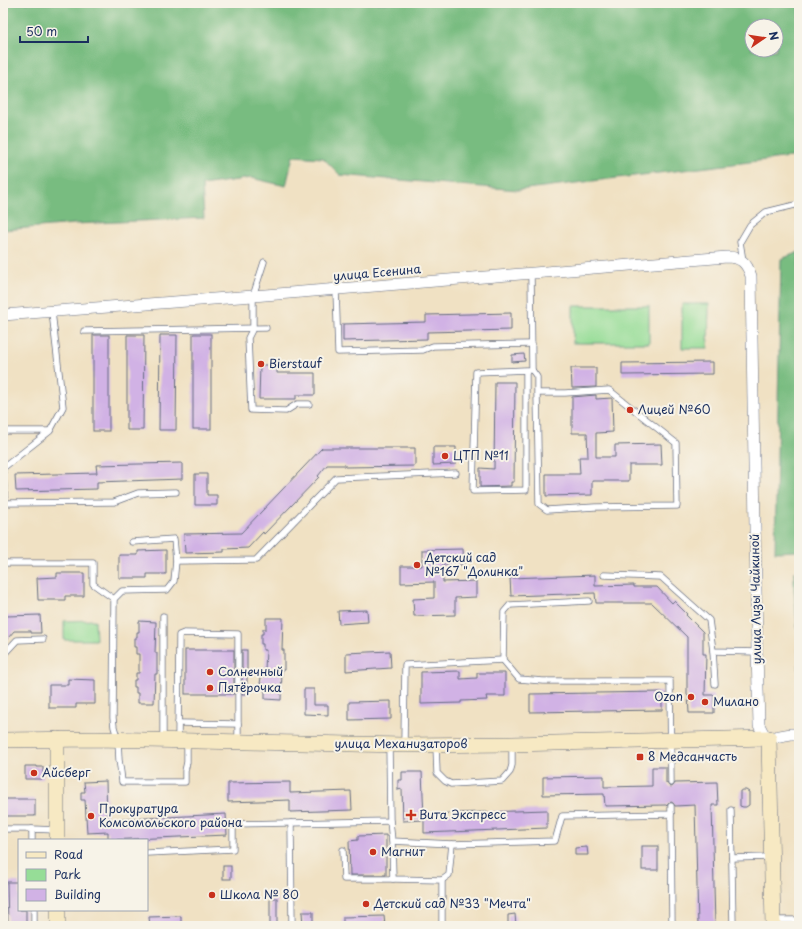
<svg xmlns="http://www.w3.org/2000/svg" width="802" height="929" viewBox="0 0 802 929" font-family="'Playpen Sans',sans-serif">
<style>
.green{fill:#96dd97;stroke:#58867a}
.forest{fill:#78bc80;stroke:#4a766f;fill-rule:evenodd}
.building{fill:#d1b2e5}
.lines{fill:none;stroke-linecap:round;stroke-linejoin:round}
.lane-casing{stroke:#666d81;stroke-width:7}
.street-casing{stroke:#666d81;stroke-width:12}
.secondary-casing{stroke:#666d81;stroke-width:16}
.lane{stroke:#fff;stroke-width:5.5}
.street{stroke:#fff;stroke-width:11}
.secondary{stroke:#f7e9c3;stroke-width:15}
.poi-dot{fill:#c8321e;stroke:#f7f3e8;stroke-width:1.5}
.labels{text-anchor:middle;stroke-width:4;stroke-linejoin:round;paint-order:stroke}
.street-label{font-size:12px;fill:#1b2f5e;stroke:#f7f3e8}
.poi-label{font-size:12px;fill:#1b2f5e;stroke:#f7f3e8;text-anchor:start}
</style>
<rect width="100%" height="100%" fill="#f7f3e8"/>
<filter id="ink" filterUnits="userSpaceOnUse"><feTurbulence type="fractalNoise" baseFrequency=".025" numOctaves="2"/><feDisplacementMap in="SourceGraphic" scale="8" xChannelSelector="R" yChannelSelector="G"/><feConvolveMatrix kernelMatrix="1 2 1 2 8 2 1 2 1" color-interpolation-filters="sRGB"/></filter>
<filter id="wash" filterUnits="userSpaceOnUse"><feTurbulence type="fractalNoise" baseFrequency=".012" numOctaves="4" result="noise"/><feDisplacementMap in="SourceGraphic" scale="16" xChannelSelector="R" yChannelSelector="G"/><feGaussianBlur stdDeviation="0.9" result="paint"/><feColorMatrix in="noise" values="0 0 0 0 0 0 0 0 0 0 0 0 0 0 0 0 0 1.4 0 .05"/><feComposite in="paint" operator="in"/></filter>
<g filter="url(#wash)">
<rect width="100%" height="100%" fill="#f0e1c3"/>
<g class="green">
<polygon points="682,304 709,304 708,348 682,348"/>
<rect x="573" y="306" width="76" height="37"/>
<polygon points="95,620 96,640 64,640 64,621"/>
</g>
<g class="forest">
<path d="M3,3H799V156L518,190L340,175L323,158L293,156L286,186L251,178L202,185L204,218L74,224L3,230ZM752,26H776V50H752Z"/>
<polygon points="799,252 799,551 775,552 781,259"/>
<polygon points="794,572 799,572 799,684 798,636 794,589"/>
</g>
<g id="blocks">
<g class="building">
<polygon points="511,313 511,330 427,332 427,339 343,341 343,324 426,322 426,315"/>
<rect x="193" y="334" width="18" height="95"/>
<rect x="93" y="335" width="16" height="96"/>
<polygon points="127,335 144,335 143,430 127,430"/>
<polygon points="160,335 177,335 176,430 159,430"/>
<polygon points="524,354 525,361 512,362 512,355"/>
<polygon points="713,362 713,374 622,375 622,363"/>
<polygon points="260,365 277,365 277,373 315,373 315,395 296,395 296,399 259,399"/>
<polygon points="571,368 596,368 596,387 572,388"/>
<polygon points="495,382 515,382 514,482 511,482 511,486 480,487 480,468 494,469"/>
<polygon points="596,395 596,399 612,398 613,432 596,433 596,457 615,457 615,445 661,444 662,465 629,465 629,481 592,481 592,495 546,496 546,474 580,474 579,457 588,457 587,433 572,433 572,397"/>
<polygon points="433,447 456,447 456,464 433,465"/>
<polygon points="322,448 415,448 415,466 345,467 345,465 327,465 318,476 319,477 264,534 263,532 248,548 224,549 224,552 185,553 184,534 241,533"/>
<polygon points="182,463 182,479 97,482 97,489 16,491 15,475 97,473 96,465"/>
<polygon points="195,474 207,474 207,495 217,495 217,505 195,505"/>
<polygon points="463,549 464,565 443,565 443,582 476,581 476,597 455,598 455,615 414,616 413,599 434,598 434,582 401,583 401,566 422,566 422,550"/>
<polygon points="166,550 166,574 147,574 147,578 119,578 119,555 138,555 138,551"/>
<polygon points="57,573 84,573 84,596 65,596 65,600 38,600 37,578 57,577"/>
<polygon points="595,575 595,586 634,585 634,587 657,587 672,603 674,601 687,614 686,615 703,632 703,654 706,654 705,695 714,695 714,713 689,713 688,695 687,695 687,637 652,603 596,603 595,593 511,596 510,578"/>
<polygon points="367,610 368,622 339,624 338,611"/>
<polygon points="40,615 41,633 31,633 31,631 14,631 3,644 3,620 6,616"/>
<polygon points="266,618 283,618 282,650 284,650 284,670 282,670 281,700 265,699 265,690 263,690 263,684 260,684 261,677 263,677 263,670 265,670 266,650 263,650 263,644 261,644 261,634 263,634 263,629 266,629"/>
<polygon points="139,621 156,622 155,653 157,653 157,674 155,674 154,703 138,703 138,693 136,693 136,687 134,687 134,680 136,680 136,673 139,673 139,654 136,654 136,647 134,647 134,638 137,638 137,632 139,632"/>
<rect x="185" y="650" width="49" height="44"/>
<rect x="242" y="650" width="5" height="44"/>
<polygon points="390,651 391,668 346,671 346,653"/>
<polygon points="460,671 460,679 477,678 477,673 505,673 505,696 486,696 487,700 461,701 461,703 421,704 421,672"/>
<polygon points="68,679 95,680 95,704 76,704 76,708 49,708 49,685 68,685"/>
<polygon points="304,689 314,689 314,705 328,705 328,715 304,714"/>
<polygon points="662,692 662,710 530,712 530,694"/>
<polygon points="391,701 391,719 349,720 349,702"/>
<polygon points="25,766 37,766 37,767 43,767 43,779 25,779"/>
<polygon points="652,767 666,767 666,783 667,783 669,786 671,787 673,786 675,783 717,782 718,805 712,805 715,926 698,926 695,805 675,806 673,803 671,802 668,804 667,806 666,805 605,806 604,794 543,795 543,777 604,776 604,787 652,786"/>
<polygon points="402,772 422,772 424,818 423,814 547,810 547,828 424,833 424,820 403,821 402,789 398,790 398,780 402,780"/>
<polygon points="106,781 107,820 226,814 227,835 108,840 108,832 87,833 85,800 81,800 81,792 85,792 84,782"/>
<polygon points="290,782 290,793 351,791 352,810 290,812 290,800 228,802 228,783"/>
<polygon points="743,790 746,790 749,792 749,805 746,807 743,807 740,806 740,791"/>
<rect x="3" y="799" width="32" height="17"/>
<polygon points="386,835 386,875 350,875 349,841 358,840 358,836"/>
<rect x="642" y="846" width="16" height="24"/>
<polygon points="587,847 588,855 575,855 575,848"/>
<rect x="223" y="866" width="8" height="13"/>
<polygon points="7,882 19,882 19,910 26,910 26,926 8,926"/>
<rect x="270" y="898" width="7" height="28"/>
<polygon points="302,912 313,912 313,925 303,925"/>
<polygon points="515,914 516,926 508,926 508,915"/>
<polygon points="181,916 181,926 150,926 149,917"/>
<polygon points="384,916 385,926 343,926 343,917"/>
</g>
</g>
</g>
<g filter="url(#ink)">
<use href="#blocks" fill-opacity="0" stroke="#666d81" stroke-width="1"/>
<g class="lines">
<g class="lane-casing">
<g id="lane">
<polyline points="743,261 740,242 750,225 766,212 799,204"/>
<polyline points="264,262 253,296 253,328 248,338 251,410 286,411 297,404 309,404"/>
<polyline points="336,290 338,352 423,350 433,346 532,344"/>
<polyline points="84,331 266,328"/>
<polyline points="526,370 476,372 473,491 526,490 526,370 532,370 531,273"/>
<polyline points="532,370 537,377 537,393 539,504 547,510 595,507 677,506 676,443 609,390 565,393 537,393"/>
<polyline points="3,431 49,431"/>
<polyline points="3,468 50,431 63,407 52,312"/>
<polyline points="3,473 5,503 114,502 138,493 176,492"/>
<polyline points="132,542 174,539 176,561 256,560 336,478 456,473"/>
<polyline points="176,561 174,581 167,590 122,591 114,599 113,718 114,727 118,740 119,760 121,773 122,782 185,782 185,771 187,762 187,741"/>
<polyline points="3,563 93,563 93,584 114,599"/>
<polyline points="604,575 661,577 709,620 713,651 757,652"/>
<polyline points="589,601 510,605 504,612 503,660 519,679 543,681 670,681 671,783"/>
<polyline points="713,651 715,684"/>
<polyline points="3,655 17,640 43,639"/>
<polyline points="178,723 238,724"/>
<polyline points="163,740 163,616"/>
<polyline points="178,741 179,635 184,633 238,634 238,741"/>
<polyline points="404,744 405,665 503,660"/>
<polyline points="436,745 437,773 445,781 451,784 502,781 510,772 512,765 512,744"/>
<polyline points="731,810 733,926"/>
<polyline points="671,814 672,926"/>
<polyline points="390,821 392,841 393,879 442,880 442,926"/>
<polyline points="291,823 292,926"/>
<polyline points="3,829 32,829"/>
<polyline points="32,840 32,829 56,830"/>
<polyline points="392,841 452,844 555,841 562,816 671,814 671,806"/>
<polyline points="343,850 344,879 393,879"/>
<polyline points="147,853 233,849 233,824 390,821 389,745"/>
<polyline points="732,858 770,857"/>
<polyline points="442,880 449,875 452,844"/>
<polyline points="34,910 34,926"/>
<polyline points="773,920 799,920"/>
</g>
</g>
<g class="street-casing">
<path id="street" d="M3,315L253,296L727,257C741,257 747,263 751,276L757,652L759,725L763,733L769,738L791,734H799"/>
</g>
<g class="secondary-casing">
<g id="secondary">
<polyline points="57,739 57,840"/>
<polyline points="3,740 95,739 404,745 512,744 597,742 769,738 773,926"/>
<polyline points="58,910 58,926"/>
</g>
</g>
<use href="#lane" class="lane"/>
<use href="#street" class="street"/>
<use href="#secondary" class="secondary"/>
</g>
</g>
<g class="poi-dot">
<circle cx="261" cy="364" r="4"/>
<circle cx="630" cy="410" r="4"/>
<circle cx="445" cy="456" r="4"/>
<circle cx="417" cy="565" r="4"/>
<circle cx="210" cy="672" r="4"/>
<circle cx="210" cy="688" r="4"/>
<circle cx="691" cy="697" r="4"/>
<circle cx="705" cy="702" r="4"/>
<rect x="636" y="753" width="8" height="8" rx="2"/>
<circle cx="34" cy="773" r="4"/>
<path d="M409 809h4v4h4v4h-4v4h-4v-4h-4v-4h4z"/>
<circle cx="91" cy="816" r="4"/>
<circle cx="373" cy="852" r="4"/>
<circle cx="212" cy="895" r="4"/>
<circle cx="366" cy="904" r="4"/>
</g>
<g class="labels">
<g class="street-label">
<text transform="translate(377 273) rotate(-5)" y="4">улица Есенина</text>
<text transform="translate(756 599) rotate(-91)" y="4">улица Лизы Чайкиной</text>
<text x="401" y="748">улица Механизаторов</text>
</g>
<g class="poi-label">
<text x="269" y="368">Bierstauf</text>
<text x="638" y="414">Лицей №60</text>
<text x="453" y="460">ЦТП №11</text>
<text x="425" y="562">Детский сад<tspan x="425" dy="14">№167 "Долинка"</tspan></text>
<text x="218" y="676">Солнечный</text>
<text x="218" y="692">Пятёрочка</text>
<text x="683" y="701" text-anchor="end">Ozon</text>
<text x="713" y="706">Милано</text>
<text x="648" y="761">8 Медсанчасть</text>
<text x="42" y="777">Айсберг</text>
<text x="99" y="813">Прокуратура<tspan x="99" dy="14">Комсомольского района</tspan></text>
<text x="419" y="819">Вита Экспресс</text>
<text x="381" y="856">Магнит</text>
<text x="220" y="899">Школа № 80</text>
<text x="374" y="908">Детский сад №33 "Мечта"</text>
</g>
</g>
<rect width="802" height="929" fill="none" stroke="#f7f3e8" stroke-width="16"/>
<rect x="18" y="839" width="130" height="72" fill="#f7f3e8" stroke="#9fa5b1"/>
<rect x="26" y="852" width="20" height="6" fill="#f7e9c3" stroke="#9fa5b1"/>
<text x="54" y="859" font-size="12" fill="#1b2f5e">Road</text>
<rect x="26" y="869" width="20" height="12" fill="#96dd97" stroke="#9fa5b1"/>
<text x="54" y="879" font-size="12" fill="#1b2f5e">Park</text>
<rect x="26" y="889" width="20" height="12" fill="#d1b2e5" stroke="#9fa5b1"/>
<text x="54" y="899" font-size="12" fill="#1b2f5e">Building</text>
<g transform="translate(764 38) rotate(77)"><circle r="19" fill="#f7f3e8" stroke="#9fa5b1"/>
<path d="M0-3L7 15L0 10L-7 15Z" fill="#c8321e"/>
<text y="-6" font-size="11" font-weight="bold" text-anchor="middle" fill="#1b2f5e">N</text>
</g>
<path d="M20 36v6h68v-6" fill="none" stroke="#1b2f5e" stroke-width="2"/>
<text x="26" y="36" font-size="12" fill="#1b2f5e" stroke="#f7f3e8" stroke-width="3" paint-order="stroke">50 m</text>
</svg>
